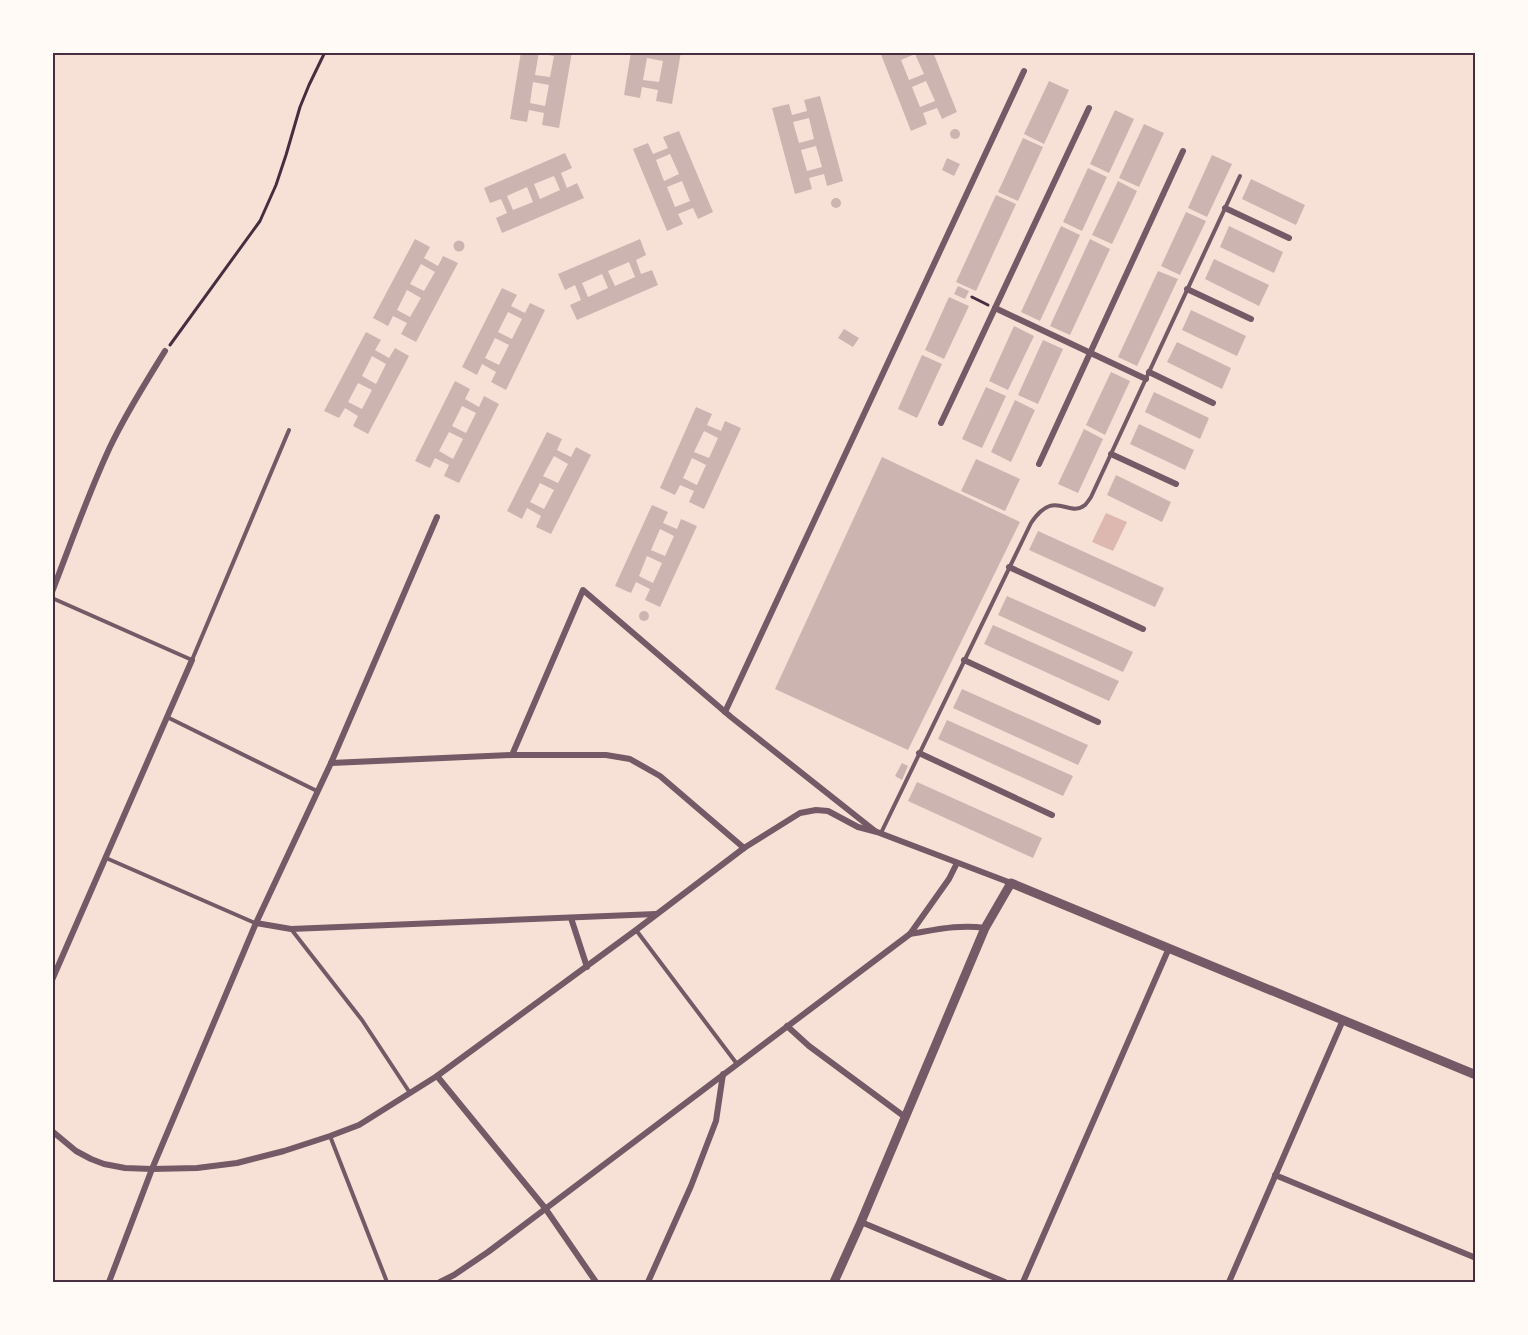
<svg xmlns="http://www.w3.org/2000/svg" width="1528" height="1335" viewBox="0 0 1528 1335" font-family="Quicksand,sans-serif">
<style>
.water{fill:#dcb8b0}
.building{fill:#ccb4b1;fill-rule:evenodd}
.lines{fill:none;stroke-linecap:round;stroke-linejoin:round}
.path{stroke:#4a2c40;stroke-width:3}
.service{stroke:#755966;stroke-width:4}
.minor{stroke:#755966;stroke-width:6}
.tertiary{stroke:#755966;stroke-width:9}
.neatline{fill:none;stroke:#4a2c40;stroke-width:2}
</style>
<rect width="100%" height="100%" fill="#f7e1d7"/>
<polygon class="water" points="1106,513 1127,522 1113,551 1092,542"/>
<g class="building">
<path d="M521,52H539L535,75L550,77L554,56L542,54V52H572L559,128L542,125L544,113L529,110L527,122L510,119ZM533,82L549,85L545,106L530,103Z"/>
<path d="M631,52L664,54V52H681L672,104L656,101L658,90L642,87L640,98L624,95ZM647,58L663,61L659,82L643,80Z"/>
<path d="M880,52H933L957,112L942,119L937,108L923,113L927,124L911,131ZM915,54L924,74L909,80L901,60ZM926,81L935,101L920,107L912,87Z"/>
<polygon points="1049,81 1069,90 1044,144 1024,134"/>
<path d="M820,96L843,181L827,186L824,174L809,178L812,189L795,194L772,108L789,104L792,115L807,111L804,100ZM809,118L814,139L799,143L793,122ZM816,146L822,167L807,171L801,150Z"/>
<polygon points="1115,110 1134,119 1109,173 1090,164"/>
<polygon points="1144,124 1164,133 1139,187 1119,178"/>
<circle cx="955" cy="134" r="5"/>
<path d="M679,131L713,212L698,219L693,208L678,214L683,224L667,231L633,149L648,143L653,154L668,148L663,137ZM670,154L679,174L664,181L656,160ZM682,181L690,201L675,207L667,187Z"/>
<polygon points="1023,138 1043,147 1018,201 998,192"/>
<path d="M565,153L572,168L561,173L567,188L577,183L584,198L502,233L496,218L507,213L501,199L490,203L484,188ZM554,176L560,190L540,199L534,184ZM527,187L533,202L513,210L507,196Z"/>
<polygon points="1212,155 1232,164 1207,217 1188,208"/>
<polygon points="947,158 960,164 954,176 942,170"/>
<polygon points="1088,168 1107,177 1082,231 1063,222"/>
<polygon points="1251,179 1305,205 1296,225 1242,199"/>
<polygon points="1118,181 1137,191 1112,244 1092,235"/>
<polygon points="996,195 1016,204 976,291 956,282"/>
<circle cx="836" cy="203" r="5"/>
<polygon points="1186,212 1206,221 1180,275 1161,266"/>
<polygon points="1061,226 1080,235 1040,321 1021,312"/>
<polygon points="1229,226 1283,252 1274,273 1220,247"/>
<path d="M415,239L430,247L424,258L438,266L443,256L458,263L416,342L401,334L407,323L393,316L388,326L373,318ZM421,264L435,272L424,291L410,284ZM407,290L421,298L410,317L397,310Z"/>
<path d="M640,239L646,255L636,260L641,274L652,270L658,285L577,320L570,305L581,300L575,285L565,290L558,274ZM629,262L635,277L615,286L608,271ZM602,274L608,288L588,297L582,283Z"/>
<polygon points="1090,239 1110,249 1070,335 1050,326"/>
<circle cx="459" cy="246" r="5.5"/>
<polygon points="1214,259 1269,285 1259,306 1205,279"/>
<polygon points="1158,271 1178,279 1137,366 1118,357"/>
<polygon points="958,286 969,291 965,299 954,294"/>
<path d="M502,288L517,295L511,306L525,313L530,303L545,310L506,390L491,382L496,372L482,364L477,375L462,367ZM508,312L522,319L512,339L498,332ZM495,338L509,345L499,365L485,358Z"/>
<polygon points="949,297 969,306 944,359 925,350"/>
<polygon points="1191,310 1246,336 1237,356 1182,330"/>
<polygon points="1014,326 1034,336 1008,390 989,381"/>
<polygon points="844,329 859,338 853,347 838,338"/>
<path d="M366,332L381,340L375,350L389,358L395,348L409,356L368,434L353,426L358,416L345,408L339,418L324,411ZM372,356L386,364L376,384L362,376ZM358,383L372,390L362,409L348,402Z"/>
<polygon points="1043,340 1063,349 1038,404 1018,395"/>
<polygon points="1177,342 1231,368 1222,389 1167,362"/>
<polygon points="922,355 942,364 917,418 898,409"/>
<polygon points="1111,372 1130,381 1105,435 1086,425"/>
<path d="M455,381L470,389L465,399L479,407L484,396L499,404L459,483L444,476L449,465L435,458L430,468L415,461ZM462,406L476,413L466,433L452,426ZM449,432L463,439L453,459L439,451Z"/>
<polygon points="986,387 1006,396 982,448 962,439"/>
<polygon points="1154,392 1209,418 1200,439 1145,412"/>
<polygon points="1015,400 1035,410 1011,462 991,452"/>
<path d="M696,407L712,414L707,425L721,431L725,421L741,428L704,509L689,502L694,491L680,485L675,495L660,488ZM704,431L718,438L709,458L694,452ZM692,458L706,465L697,485L683,478Z"/>
<polygon points="1139,424 1194,450 1185,470 1130,444"/>
<polygon points="1084,429 1103,439 1078,493 1058,484"/>
<path d="M547,432L562,439L557,450L571,457L576,447L591,455L551,534L536,527L541,516L527,508L522,519L507,511ZM554,456L568,464L558,483L543,476ZM540,483L554,490L544,509L530,502Z"/>
<polygon points="882,457 1020,522 908,750 775,689"/>
<polygon points="976,459 1020,479 1005,511 961,491"/>
<polygon points="1116,475 1171,502 1162,522 1107,495"/>
<path d="M652,505L668,512L663,523L677,529L681,519L697,526L660,607L645,600L650,589L636,582L631,593L615,586ZM660,529L674,536L665,556L651,550ZM647,556L662,563L653,583L639,576Z"/>
<polygon points="1038,531 1164,588 1155,607 1029,550"/>
<polygon points="1007,596 1133,652 1123,672 998,615"/>
<circle cx="644" cy="616" r="5"/>
<polygon points="993,625 1119,681 1109,701 984,644"/>
<polygon points="962,689 1088,745 1078,765 953,708"/>
<polygon points="947,720 1073,776 1063,796 938,739"/>
<polygon points="902,763 908,766 902,780 895,776"/>
<polygon points="917,782 1042,838 1033,858 908,801"/>
</g>
<g class="lines">
<g class="path">
<polyline points="972,297 988,305"/>
<polyline points="170,345 260,221 276,185 286,155 300,107 309,85 325,52"/>
</g>
<g class="service">
<polyline points="52,598 192,660 289,430"/>
<polyline points="167,717 317,791"/>
<path d="M881,833L1031,523C1055,487 1068,519 1085,505C1087,503 1089,500 1091,497L1240,176"/>
<polyline points="106,858 255,923"/>
<polyline points="291,929 362,1020 410,1093"/>
<polyline points="636,930 737,1064"/>
<polyline points="330,1136 387,1282"/>
</g>
<g class="minor">
<polyline points="1225,208 1289,238"/>
<polyline points="1187,289 1251,319"/>
<polyline points="995,308 1146,379"/>
<polyline points="1149,372 1213,403"/>
<polyline points="941,423 1089,108"/>
<polyline points="1111,454 1176,484"/>
<polyline points="1039,464 1183,151"/>
<polyline points="1009,567 1143,629"/>
<path d="M52,592C71,543 88,494 110,447C126,413 146,382 165,351"/>
<polyline points="964,660 1098,722"/>
<polyline points="725,712 1024,71"/>
<polyline points="919,753 1052,815"/>
<polyline points="512,755 583,590 731,717 875,831"/>
<polyline points="331,763 512,755 606,755 630,759 660,776 744,848"/>
<polyline points="571,918 587,967"/>
<polyline points="256,923 291,929 656,914"/>
<path d="M910,934C935,930 959,924 985,928"/>
<polyline points="52,980 192,660"/>
<polyline points="787,1026 809,1046 905,1117"/>
<polyline points="437,1076 545,1208 596,1282"/>
<polyline points="52,1131 76,1151 91,1159 104,1164 125,1168 152,1169 197,1168 237,1163 284,1151 330,1136 359,1125 437,1076 636,930 744,848 800,813 816,810 828,811 858,827 877,832 1011,883"/>
<polyline points="1275,1175 1476,1258"/>
<polyline points="861,1222 1005,1282"/>
<polyline points="109,1282 152,1169 256,923 331,763 437,517"/>
<polyline points="440,1282 454,1275 488,1252 910,934 949,879 957,863"/>
<polyline points="648,1282 691,1186 716,1121 723,1074"/>
<polyline points="1023,1282 1169,948"/>
<polyline points="1229,1282 1343,1020"/>
</g>
<polyline class="tertiary" points="834,1282 861,1222 985,928 1011,883 1476,1075"/>
</g>
<rect width="1528" height="1335" fill="none" stroke="#fffaf5" stroke-width="108"/>
<rect x="54" y="54" width="1420" height="1227" class="neatline"/>
</svg>
